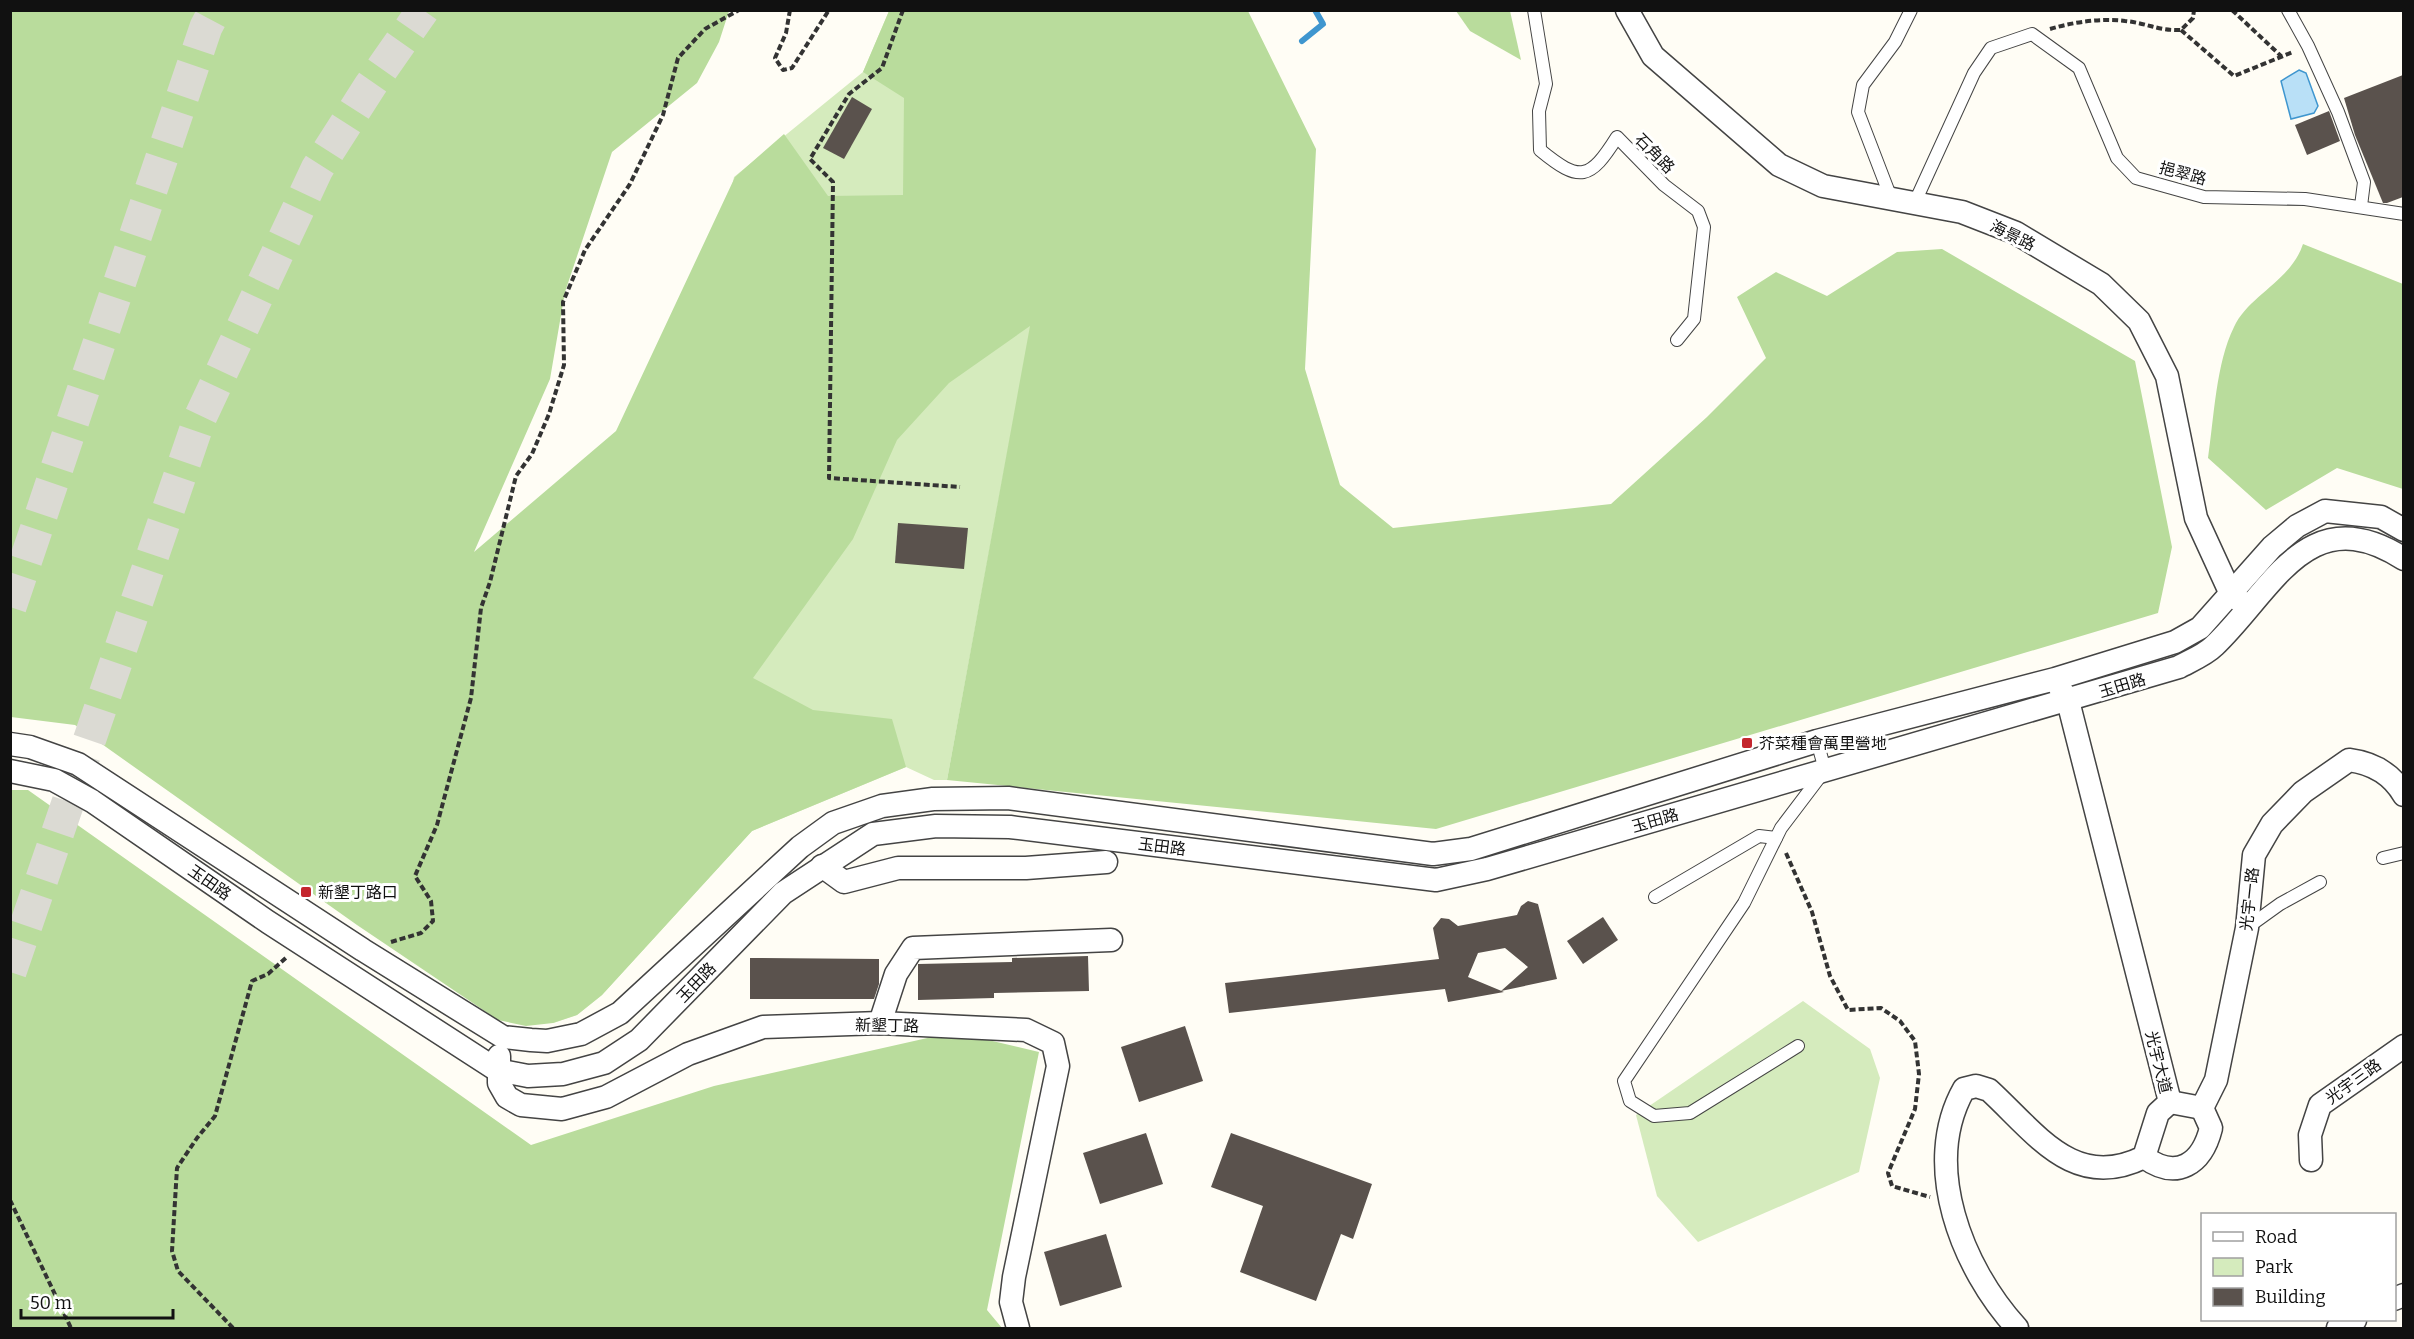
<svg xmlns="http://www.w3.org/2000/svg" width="2414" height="1339" viewBox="0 0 2414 1339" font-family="Bitter,'Noto Sans TC',serif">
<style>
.green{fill:#d5ebbd}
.forest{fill:#b9dc9c}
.water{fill:#b9e0f7;stroke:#3f96cf;stroke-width:1.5}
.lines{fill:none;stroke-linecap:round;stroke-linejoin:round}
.stream{stroke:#3f96cf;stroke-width:6}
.building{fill:#5a524d}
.primary-tunnel{stroke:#dbdad3;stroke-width:33;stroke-dasharray:33 16;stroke-linecap:butt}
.service-casing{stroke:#444;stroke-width:14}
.minor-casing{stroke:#444;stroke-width:25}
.path{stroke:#333;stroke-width:4;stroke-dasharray:6 3;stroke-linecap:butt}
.service{stroke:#fff;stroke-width:12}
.minor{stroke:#fff;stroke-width:22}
.poi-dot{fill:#c4262e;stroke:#fff;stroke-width:2}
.labels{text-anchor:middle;stroke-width:6;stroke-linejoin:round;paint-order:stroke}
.street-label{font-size:16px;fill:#111;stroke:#fff}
.poi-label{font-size:16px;fill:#111;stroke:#fff;text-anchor:start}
</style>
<rect width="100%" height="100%" fill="#fffdf5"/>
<g class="green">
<polygon points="889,11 1031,325 947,780 934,780 906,767 752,831 602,995 577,1015 553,1023 734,177 863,72"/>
<polygon points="1803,1001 1870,1049 1880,1078 1859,1172 1698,1242 1657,1196 1636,1115"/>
</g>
<g class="forest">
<polygon points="889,11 1248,11 1316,149 1305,369 1340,485 1393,528 1611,504 1707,417 1766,358 1737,297 1776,272 1827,296 1897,252 1942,249 2135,361 2172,547 2158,613 1436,829 947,780 1030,326 949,383 897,440 853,539 753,678 813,710 892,719 906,767 752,831 602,995 577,1015 553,1023 526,1026 498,1020 357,925 75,725 11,717 11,11 729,11 719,42 697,83 612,152 565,292 550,379 474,552 616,431 735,177 784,134 828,196 903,195 904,98 863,72"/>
<polygon points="1456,11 1510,11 1521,60 1470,31"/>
<path d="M2303,244L2403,284V489L2337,468L2266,510L2208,458C2214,418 2216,363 2234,327C2249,295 2291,281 2303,244Z"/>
<polygon points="10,790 28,790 531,1145 714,1086 954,1032 1039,1052 987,1310 1002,1328 11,1328"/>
</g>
<polygon class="water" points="2299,70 2306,73 2318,106 2314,113 2291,119 2281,81"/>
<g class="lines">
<polyline class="stream" points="1302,41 1323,24 1315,10"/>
</g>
<g class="building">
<polygon points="2403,75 2403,197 2387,203 2383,203 2355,135 2344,98"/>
<polygon points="852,97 872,109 844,159 823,148"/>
<polygon points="2329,111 2340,141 2307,155 2295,125"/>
<polygon points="898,523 968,528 964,569 895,563"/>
<polygon points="1528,901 1538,904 1557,979 1501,991 1528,967 1505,948 1478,953 1468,977 1504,992 1448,1002 1445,989 1229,1013 1225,983 1439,959 1433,928 1441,918 1449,919 1458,926 1517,915 1521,906"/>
<polygon points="1603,917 1618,940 1583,964 1567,941"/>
<polygon points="1088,956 1089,991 994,993 994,998 918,1000 918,964 1012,962 1012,958"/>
<polygon points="750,958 879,959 879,984 874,999 750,999"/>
<polygon points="1185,1026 1203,1081 1139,1102 1121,1047"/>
<polygon points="1146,1133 1163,1184 1100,1204 1083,1153"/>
<polygon points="1231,1133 1372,1184 1353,1239 1341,1234 1316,1301 1240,1272 1263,1206 1211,1187"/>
<polygon points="1106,1234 1122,1287 1060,1306 1044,1252"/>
</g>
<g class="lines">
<g class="primary-tunnel">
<polyline points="10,607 206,27 215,10"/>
<polyline points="10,972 199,420 317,169 370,86 423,10"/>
</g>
<g class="service-casing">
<g id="service">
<path d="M1534,10L1546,84L1539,111L1540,150C1580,183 1590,180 1617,137L1664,185L1698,211L1704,227L1694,319L1677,340"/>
<polyline points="2288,10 2308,46 2338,112 2364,182 2361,206"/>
<polyline points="1891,198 1858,112 1863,85 1895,42 1911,10"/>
<polyline points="1915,202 1974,73 1991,48 2032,34 2079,68 2117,158 2136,178 2204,197 2305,199 2404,214"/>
<polyline points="2383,858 2404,853"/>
<polyline points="1655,897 1759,836 1776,838"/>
<polyline points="2248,927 2280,904 2320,882"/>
<polyline points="1798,1046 1690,1113 1654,1116 1630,1101 1624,1081 1744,903 1781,828 1825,770 1817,741"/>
</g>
</g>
<g class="minor-casing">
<g id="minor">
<polyline points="1627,10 1653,56 1779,165 1823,186 1962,212 2016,233 2101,284 2139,321 2167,376 2196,518 2230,592 2240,601"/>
<polyline points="10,744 30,747 78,764 363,950 503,1037 531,1040 547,1041 581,1034 620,1013 800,847 833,823 882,806 933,799 1008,798 1433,854 1471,849 1817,741 2055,679 2175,642 2200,628 2272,547 2297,526 2325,511 2381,517 2404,530"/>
<path d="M10,771L54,780L92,801L268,922L497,1070L528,1076L563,1074L604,1063L639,1040L783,893L873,834L936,826L1010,827L1436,880L1487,869L2179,667C2190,661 2205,655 2214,646C2273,590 2308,497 2404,559"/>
<polyline points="822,866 844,882 898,868 1026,868 1106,862"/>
<polyline points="880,1023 896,974 913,948 1111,940"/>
<polyline points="499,1056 499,1083 507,1097 521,1105 562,1109 606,1097 688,1054 763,1027 880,1023 1026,1030 1053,1043 1058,1066 1014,1277 1011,1302 1018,1328"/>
<path d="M2170,1102L2202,1108L2216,1080L2247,928L2254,855L2272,824L2303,792L2349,760C2372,763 2392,774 2404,795"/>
<path d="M2144,1157C2177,1181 2202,1164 2211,1128L2202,1108"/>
<polyline points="2311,1160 2310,1135 2320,1105 2404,1046"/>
<polyline points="2394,1299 2404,1295"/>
<path d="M2017,1328C1962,1268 1921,1165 1964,1089L1976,1086L1989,1090C2036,1133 2074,1192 2144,1157L2158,1113L2170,1102L2068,701L2060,688"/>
<polyline points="2338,1328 2355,1320"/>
</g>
</g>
<g class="path">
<polyline points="790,10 786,33 775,58 783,70 792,68 829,10"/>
<polyline points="903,10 882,68 849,94 810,159 833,182 829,478 960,487"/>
<polyline points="2232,10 2281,56"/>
<path d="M2050,29C2074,22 2100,18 2125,21C2147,23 2158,31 2181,30L2193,18L2194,10"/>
<polyline points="2181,30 2234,76 2293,52"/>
<polyline points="1786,853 1812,912 1830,976 1848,1010 1881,1008 1900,1021 1915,1041 1919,1074 1915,1109 1888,1173 1892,1186 1930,1197"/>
<polyline points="391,942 421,933 433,921 431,901 415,876 437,825 471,698 481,608 490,582 516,476 532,454 549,414 564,365 563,302 585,250 630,184 663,115 678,58 705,29 739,10"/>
<polyline points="10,1200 71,1328"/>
<polyline points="233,1328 178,1271 172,1251 177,1168 197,1138 215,1116 252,981 268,974 287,957"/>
</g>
<use href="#service" class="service"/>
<use href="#minor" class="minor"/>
</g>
<g class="poi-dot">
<rect x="1741" y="737" width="12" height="12" rx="3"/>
<rect x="300" y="886" width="12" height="12" rx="3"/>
</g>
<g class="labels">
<g class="street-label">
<text transform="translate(1655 153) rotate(45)" y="6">石角路</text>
<text transform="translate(2183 173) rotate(15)" y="6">挹翠路</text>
<text transform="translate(2013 235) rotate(26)" y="6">海景路</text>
<text transform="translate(2122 685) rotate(-17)" y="6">玉田路</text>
<text transform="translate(1655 820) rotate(-16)" y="6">玉田路</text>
<text transform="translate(1162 846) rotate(7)" y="6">玉田路</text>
<text transform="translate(210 882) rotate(35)" y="6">玉田路</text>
<text transform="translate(2249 899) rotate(-84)" y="6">光宇一路</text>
<text transform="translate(696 982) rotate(-46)" y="6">玉田路</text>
<text transform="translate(887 1025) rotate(1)" y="6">新墾丁路</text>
<text transform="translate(2159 1062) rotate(76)" y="6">光宇大道</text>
<text transform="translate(2353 1081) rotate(-36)" y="6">光宇三路</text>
</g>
<g class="poi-label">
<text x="1759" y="749">芥菜種會萬里營地</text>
<text x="318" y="898">新墾丁路口</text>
</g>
</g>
<rect width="2414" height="1339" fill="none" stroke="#111111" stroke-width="24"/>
<rect x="2201" y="1213" width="195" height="108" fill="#ffffff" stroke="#a0a0a0" stroke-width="1.5"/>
<rect x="2213" y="1232" width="30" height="9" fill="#ffffff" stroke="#a0a0a0" stroke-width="1.5"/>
<text x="2255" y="1243" font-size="18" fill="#111111">Road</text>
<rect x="2213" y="1258" width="30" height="18" fill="#d5ebbd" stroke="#a0a0a0" stroke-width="1.5"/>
<text x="2255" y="1273" font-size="18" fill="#111111">Park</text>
<rect x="2213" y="1288" width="30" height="18" fill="#5a524d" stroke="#a0a0a0" stroke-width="1.5"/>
<text x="2255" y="1303" font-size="18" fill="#111111">Building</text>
<path d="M21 1309v9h152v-9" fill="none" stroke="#111111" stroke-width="3"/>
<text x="30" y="1309" font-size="18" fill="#111111" stroke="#ffffff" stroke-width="4.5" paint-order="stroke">50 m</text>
</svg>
